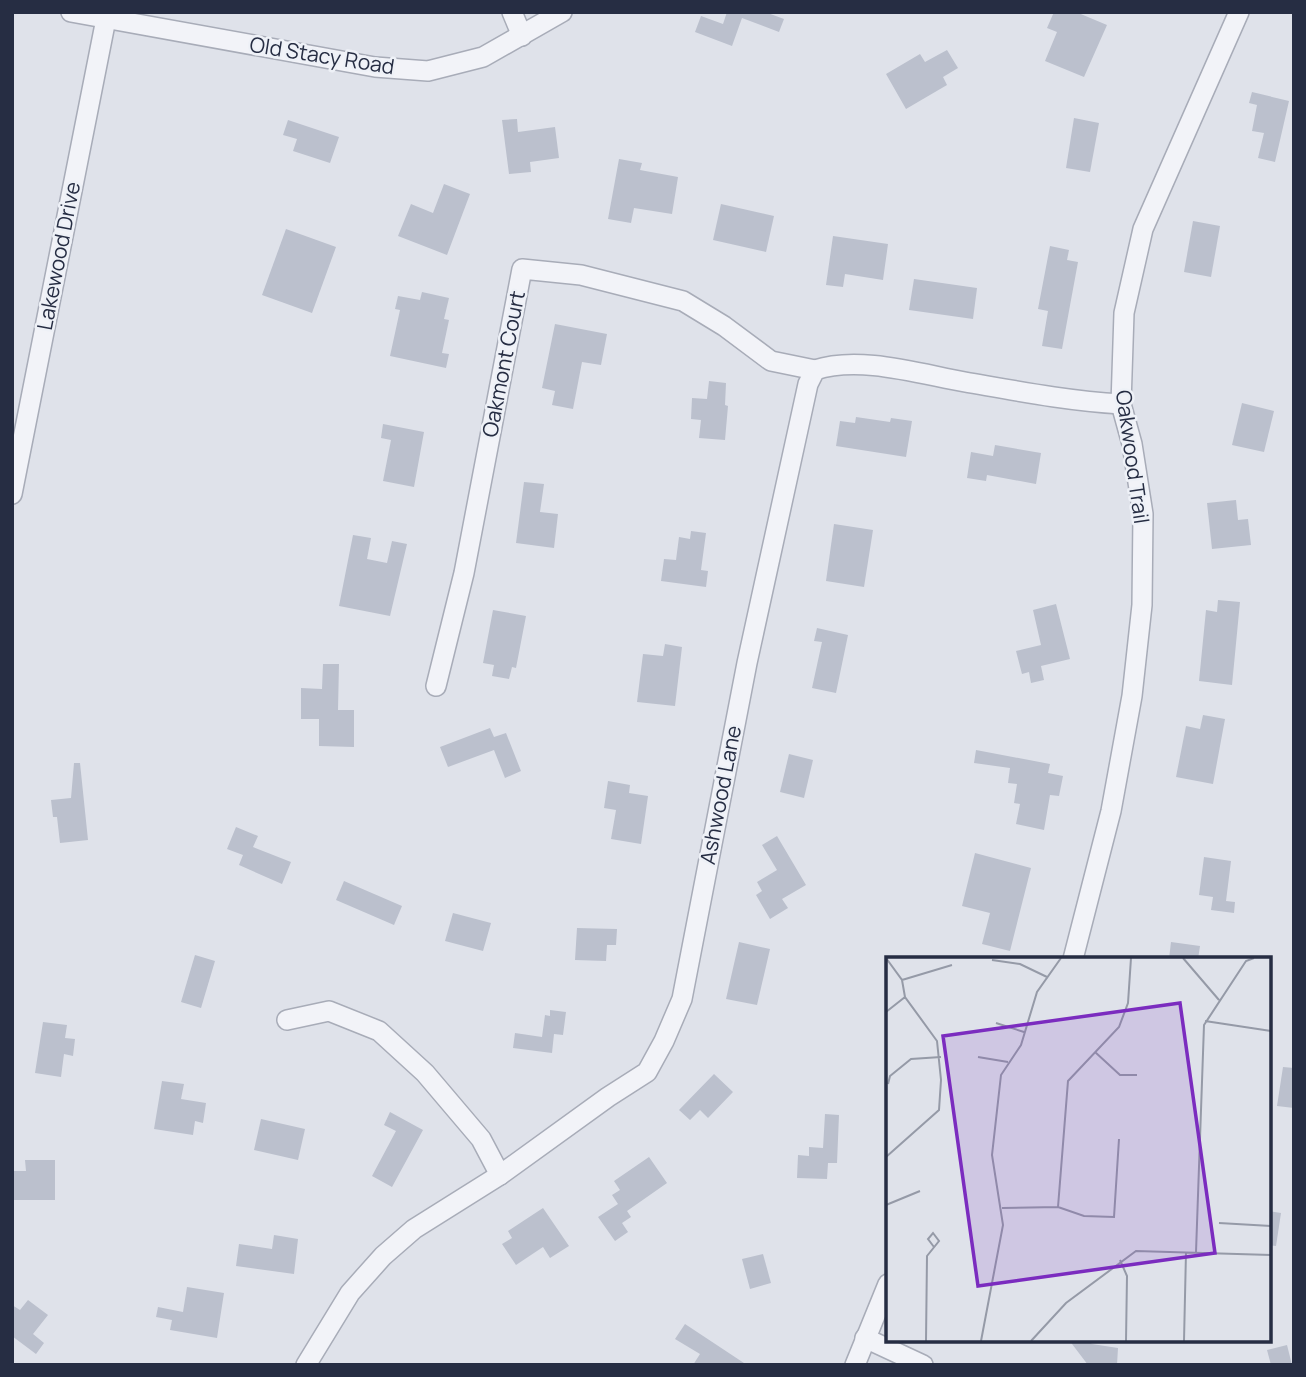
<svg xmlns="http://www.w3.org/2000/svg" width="1306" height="1377" viewBox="0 0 1306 1377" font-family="Manrope,sans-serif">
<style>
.building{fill:#bbc0cd}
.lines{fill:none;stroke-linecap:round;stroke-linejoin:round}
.minor-casing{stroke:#a8acb8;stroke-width:22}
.minor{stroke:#f2f3f8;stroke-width:19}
.labels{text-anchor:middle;stroke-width:5;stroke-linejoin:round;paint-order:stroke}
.street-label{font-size:21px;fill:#262d43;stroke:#eef1f7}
.inset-road{fill:none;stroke:#959aa7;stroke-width:2}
.view{fill:#7b2cbf;fill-opacity:0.15;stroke:#7b2cbf;stroke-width:3.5}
.inset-edge{fill:none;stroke:#262d43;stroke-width:3.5}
</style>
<rect width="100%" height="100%" fill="#dfe2ea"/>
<g class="building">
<polygon points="727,12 765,12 784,19 779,32 742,18 732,46 695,32 701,16 723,24"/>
<polygon points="1054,12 1076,12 1107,25 1084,77 1045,61 1057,32 1047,28"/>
<polygon points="947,50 958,68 943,77 947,85 906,109 886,74 920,54 925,62"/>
<polygon points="1252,92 1289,101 1275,162 1258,158 1264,133 1252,131 1257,105 1249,103"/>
<polygon points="1074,118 1099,123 1090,172 1066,168"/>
<polygon points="517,119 518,132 555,127 559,158 530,162 531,172 509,174 502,120"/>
<polygon points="288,120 339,137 330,163 293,151 297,139 283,135"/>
<polygon points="619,159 642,163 640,170 678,177 672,214 634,208 631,223 608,219"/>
<polygon points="444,184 470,194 447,255 398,236 411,204 433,213"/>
<polygon points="721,204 774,216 766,252 713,240"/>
<polygon points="1193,221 1220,226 1211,277 1184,272"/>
<polygon points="286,229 336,247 312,313 262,295"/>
<polygon points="833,236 888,244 883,280 845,274 843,287 826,285"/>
<polygon points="1050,246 1069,250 1067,260 1078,262 1062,349 1042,346 1048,311 1038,309"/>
<polygon points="914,279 977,288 973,319 909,310"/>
<polygon points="422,292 449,298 444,319 449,320 442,353 449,354 446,368 390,356 400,310 395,309 398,296 420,300"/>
<polygon points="555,324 607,334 601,365 582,362 573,409 552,405 555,391 542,388"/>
<polygon points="709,381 726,383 725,405 728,406 725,440 699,438 701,420 691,419 692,398 707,399"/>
<polygon points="1242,403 1274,411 1264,452 1232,445"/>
<polygon points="856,417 890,422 891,418 912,421 906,457 836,446 840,421 855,423"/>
<polygon points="383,424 424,432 414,487 383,481 391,440 381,438"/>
<polygon points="995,445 1041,453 1036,484 987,475 986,481 967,478 971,452 993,456"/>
<polygon points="524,482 544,484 540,512 558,514 554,548 516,543"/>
<polygon points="1236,500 1238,520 1248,519 1251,545 1212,549 1207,503"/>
<polygon points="834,524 873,530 864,587 826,581"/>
<polygon points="691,531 706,533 701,570 708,571 706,587 661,581 664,559 676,560 679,537 690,539"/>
<polygon points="353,535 371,538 367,559 387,563 392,541 407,544 390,616 339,606"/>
<polygon points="1218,600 1240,602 1232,685 1199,681 1206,610 1217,612"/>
<polygon points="1056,604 1070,659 1041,666 1044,680 1031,683 1029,672 1022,674 1016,651 1041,645 1033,610"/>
<polygon points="493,610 526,616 516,668 512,667 509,679 492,676 494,665 483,663"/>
<polygon points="817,628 848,635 836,693 812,688 822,642 814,641"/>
<polygon points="665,644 682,647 675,706 637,702 643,654 663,656"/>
<polygon points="323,664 339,664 338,710 354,710 354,747 319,746 319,719 301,719 301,688 322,689"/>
<polygon points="1203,715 1225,719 1213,784 1176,777 1186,726 1200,729"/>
<polygon points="490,728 494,737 506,733 521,771 505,778 494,750 448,767 440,747"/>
<polygon points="976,750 1050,764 1048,773 1063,776 1059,796 1050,795 1044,830 1016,824 1020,804 1014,803 1017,784 1008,783 1010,768 974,763"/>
<polygon points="789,754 813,760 804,798 780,792"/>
<polygon points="74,763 80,763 88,840 60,843 57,817 53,817 51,800 71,798"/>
<polygon points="608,781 630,785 629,793 648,796 641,844 611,839 616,810 604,808"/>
<polygon points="236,827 258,836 253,847 291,862 282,884 239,865 243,855 227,849"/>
<polygon points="777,836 806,885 782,899 788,908 770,919 756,895 762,891 757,882 777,870 762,845"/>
<polygon points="975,853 1031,868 1010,951 982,944 990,913 962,906"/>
<polygon points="1204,857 1231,861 1226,901 1235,902 1234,913 1211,910 1213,897 1199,895"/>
<polygon points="344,881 402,906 394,925 336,900"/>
<polygon points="453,913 491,923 483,951 445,941"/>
<polygon points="577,928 617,929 616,945 607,945 606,961 575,960"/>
<polygon points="739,942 770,949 757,1005 726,999"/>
<polygon points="1171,942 1200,946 1198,959 1169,959"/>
<polygon points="195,955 215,961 201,1008 181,1002"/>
<polygon points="550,1010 566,1012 563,1035 554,1034 552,1053 513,1048 515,1033 542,1037 545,1015 550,1016"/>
<polygon points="43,1022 67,1025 65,1038 75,1039 73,1056 64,1054 61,1077 35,1073"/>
<polygon points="1283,1067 1294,1068 1294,1108 1277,1106"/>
<polygon points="714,1074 733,1092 708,1118 700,1110 690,1120 679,1110"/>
<polygon points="162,1081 184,1084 181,1099 206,1103 203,1123 195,1121 193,1135 154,1129"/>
<polygon points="390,1112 423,1130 392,1187 372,1176 396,1131 384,1125"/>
<polygon points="825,1114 839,1115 837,1163 828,1163 827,1179 797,1178 798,1155 809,1156 809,1147 823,1148"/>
<polygon points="261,1119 305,1129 298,1160 254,1150"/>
<polygon points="649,1157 667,1183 627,1211 631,1217 622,1223 628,1232 615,1241 598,1217 618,1204 612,1195 620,1190 614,1181"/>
<polygon points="25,1160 55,1160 55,1200 14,1200 14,1171 26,1171"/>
<polygon points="543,1208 569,1246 550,1258 543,1247 516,1265 502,1244 512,1238 508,1231"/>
<polygon points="1269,1211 1281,1213 1276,1246 1269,1245"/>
<polygon points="274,1235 298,1239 294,1274 236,1266 239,1244 272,1249"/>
<polygon points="763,1254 771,1283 750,1289 742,1259"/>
<polygon points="187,1287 224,1293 217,1338 170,1330 172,1320 156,1317 158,1307 183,1312"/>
<polygon points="28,1300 48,1315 33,1334 44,1343 36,1354 12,1336 12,1305 20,1310"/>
<polygon points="685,1324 747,1365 693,1365 700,1354 675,1339"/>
<polygon points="1069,1340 1088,1340 1092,1344 1118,1348 1117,1365 1088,1365"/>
<polygon points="1287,1345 1292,1365 1271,1365 1267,1350"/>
</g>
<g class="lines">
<g class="minor-casing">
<g id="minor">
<polyline points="71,12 375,67 428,71 483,57 562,12"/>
<polyline points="512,12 522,36"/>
<polyline points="12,494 106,19"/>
<polyline points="436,686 464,573 522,269 581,275 683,301 724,326 771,361 815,370"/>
<polyline points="1073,959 1111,811 1132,696 1142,605 1143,514 1132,444 1121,404 1124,313 1143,229 1239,12"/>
<polyline points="287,1020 329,1011 379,1031 425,1073 481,1139 500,1175"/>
<polyline points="865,1338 923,1365"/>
<path d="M306,1365L350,1293L383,1256L414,1229L500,1175L608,1097L647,1072L664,1041L682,999L747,663L808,384L815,370C859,355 920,374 965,382C1017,391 1068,401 1121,404"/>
<polyline points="855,1365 888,1284"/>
</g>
</g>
<use href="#minor" class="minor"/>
</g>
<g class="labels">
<g class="street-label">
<text transform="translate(322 56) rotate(9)" y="7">Old Stacy Road</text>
<text transform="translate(59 256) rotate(-79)" y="7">Lakewood Drive</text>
<text transform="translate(504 364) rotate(-79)" y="7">Oakmont Court</text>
<text transform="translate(1132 457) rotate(82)" y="7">Oakwood Trail</text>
<text transform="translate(721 795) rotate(-79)" y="7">Ashwood Lane</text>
</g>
</g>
<g transform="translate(886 957)">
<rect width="385" height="385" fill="#dfe2ea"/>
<path class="inset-road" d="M297,1L333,43M106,3L134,7L161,20M16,23L66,8M0,55L19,40M319,64L385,74M110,66L138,75M209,95L234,118H251M92,100L122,105M2,127L4,119L25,102L55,100M0,200L53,153L55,123L51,84L19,40L16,23L0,1M0,248L34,234M172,250L198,259L228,260L233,182M116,251L172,250L182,124L233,70L242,46L245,1M333,266L385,269M310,295L318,68L360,4L368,1M234,303L241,319L240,384M40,384L41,299L53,284L47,276L42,282L48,290M95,384L117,268L106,198L115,118L135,88L151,35L175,1M145,384L180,346L250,294L385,298M298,384L300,295"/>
<path class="view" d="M294,46L329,296L92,329L57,79Z"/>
<rect width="385" height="385" class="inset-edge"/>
</g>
<rect width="1306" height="1377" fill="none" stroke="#262d43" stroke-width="28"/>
</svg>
